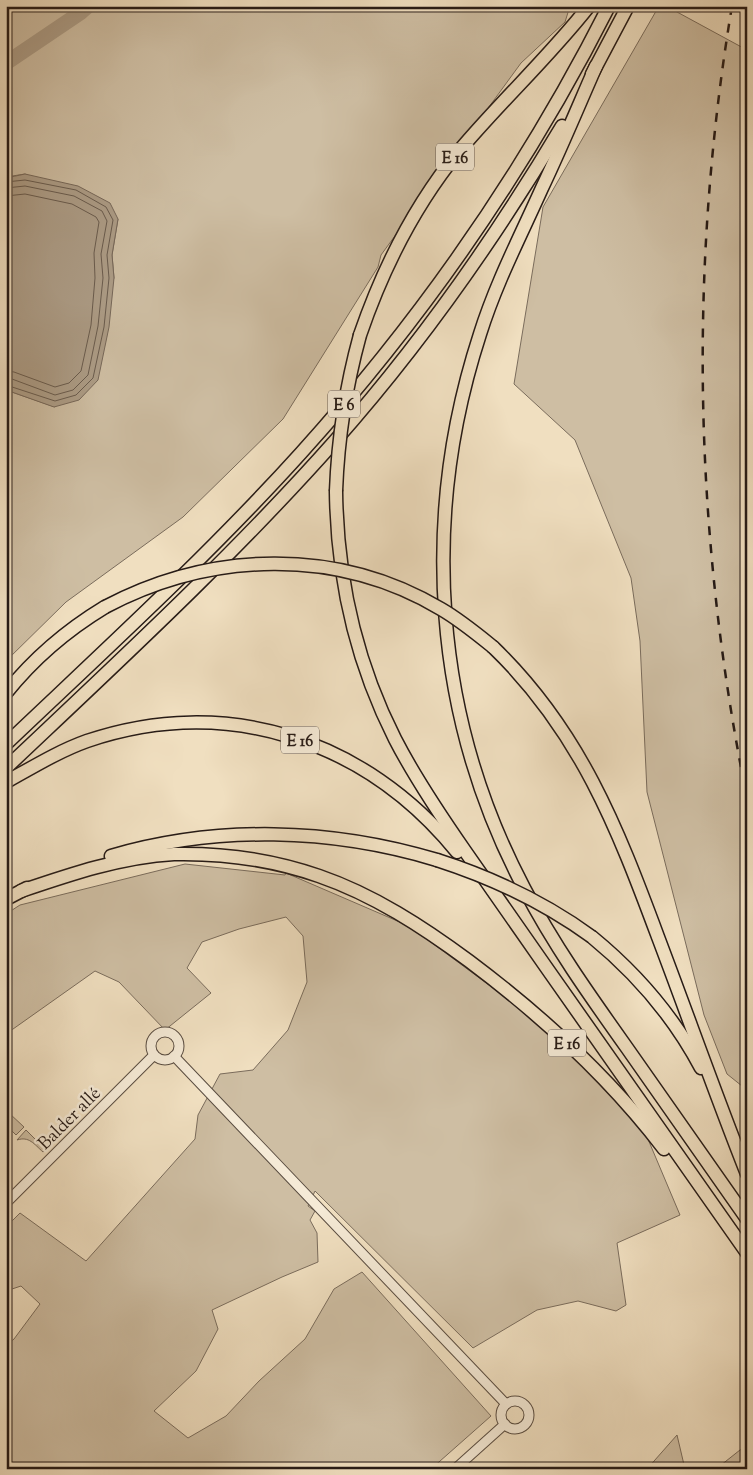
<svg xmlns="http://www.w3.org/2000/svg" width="753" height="1475" viewBox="0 0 753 1475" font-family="'Sorts Mill Goudy',serif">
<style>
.green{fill:#cebea3;stroke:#7a6c5c}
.water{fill:#ac9c86;stroke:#776859}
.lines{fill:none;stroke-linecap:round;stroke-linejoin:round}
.shore{stroke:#6a5c4e;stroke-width:1}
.river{stroke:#ac9c86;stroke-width:15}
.minor-casing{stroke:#594c40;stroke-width:11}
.highway-casing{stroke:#271b16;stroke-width:15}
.minor{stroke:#f5ead6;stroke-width:9}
.highway{stroke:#f0dfc0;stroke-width:12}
.rail{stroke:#271b16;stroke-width:2.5;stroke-dasharray:9 9;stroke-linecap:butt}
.highway-bridge-casing{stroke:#271b16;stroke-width:15;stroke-linecap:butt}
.highway-bridge{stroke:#f0dfc0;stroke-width:12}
.labels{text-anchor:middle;stroke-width:5;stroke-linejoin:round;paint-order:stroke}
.shield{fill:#f5ead6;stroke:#655950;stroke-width:1}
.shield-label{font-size:16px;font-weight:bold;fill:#271b16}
.street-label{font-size:18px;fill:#271b16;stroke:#f5ead6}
</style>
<rect width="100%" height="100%" fill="#f0dfc0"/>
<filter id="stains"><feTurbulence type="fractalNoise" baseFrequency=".004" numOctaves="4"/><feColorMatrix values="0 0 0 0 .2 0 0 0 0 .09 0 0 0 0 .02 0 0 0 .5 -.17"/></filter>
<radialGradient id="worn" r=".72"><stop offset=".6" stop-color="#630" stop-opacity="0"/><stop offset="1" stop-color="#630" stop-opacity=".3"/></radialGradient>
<g class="green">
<polygon points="6,6 570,6 565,22 521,63 381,255 378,267 283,419 183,517 66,602 6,661 6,389 9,391 55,407 114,278 112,255 118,219 25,174 6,177"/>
<polygon points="659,6 666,6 747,50 747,1090 727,1074 704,1015 647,792 640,641 631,578 575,440 514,384 543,207"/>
<polygon points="185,864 285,875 286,873 409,926 535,1019 642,1125 680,1215 617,1243 626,1305 616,1311 578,1301 537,1310 473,1348 315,1191 308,1206 315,1211 310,1220 317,1233 318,1262 282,1277 212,1310 218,1329 196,1371 154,1411 188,1438 226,1416 259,1381 305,1339 334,1289 362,1272 491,1416 431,1469 6,1469 6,1346 14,1339 40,1304 21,1286 6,1291 6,1227 20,1213 86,1261 195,1139 198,1115 220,1074 253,1070 288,1030 307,982 303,936 286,917 239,929 202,942 187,968 211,993 165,1030 119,982 95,971 6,1034 6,914 20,905"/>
<polygon points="9,1113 24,1127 16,1135 6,1125 6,1116"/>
<path d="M26,1130L44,1148L49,1144L50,1146L43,1152C34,1144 29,1136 17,1140Z"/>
<polygon points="677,1435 685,1469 647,1469"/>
<polygon points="747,1447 747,1469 716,1469 740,1450"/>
</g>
<polygon class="water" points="25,174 78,186 110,203 118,219 112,255 114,278 109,327 98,380 79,400 54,407 9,391 6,389 6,178"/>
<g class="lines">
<g class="shore">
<polyline points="6,182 25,180 76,190 106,207 113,220 107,255 109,278 104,327 93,378 76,395 55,401 6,385"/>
<polyline points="6,188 25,186 74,196 102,211 107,221 101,254 103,278 98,326 88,375 73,390 55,395 12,379 6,379"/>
<polyline points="6,196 25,194 72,204 96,217 99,222 94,253 95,278 91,325 81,371 69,383 55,387 14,372 6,371"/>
</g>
<polyline class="river" points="6,63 80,13 88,6"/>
<g class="minor-casing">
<g id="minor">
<circle cx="165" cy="1046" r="14"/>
<polyline points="174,1056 506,1404"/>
<polyline points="6,1203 154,1055"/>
<circle cx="515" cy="1415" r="14"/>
<polyline points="455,1469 505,1424"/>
</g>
</g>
<g class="highway-casing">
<g id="highway">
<path d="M596,66C578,107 561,148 542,188C520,237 496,283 480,334C420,518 433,716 524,888C553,944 590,996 627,1048C667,1105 707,1162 747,1219"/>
<polyline points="592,74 628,6"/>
<path d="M360,335C383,268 414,206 459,151C501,101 549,57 589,6"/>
<path d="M336,491C337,577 356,662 395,739C415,778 440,815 465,851C492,890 519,928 546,967C613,1062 680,1158 747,1253"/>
<path d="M493,647C580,731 617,827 658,937C688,1016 716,1096 747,1174"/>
<path d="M6,693C34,658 67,630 105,607"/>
<path d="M6,744C106,649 208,556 301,453C422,319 527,168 609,6"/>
<path d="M6,768C118,662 232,557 334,442C420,345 496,237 562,126"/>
<path d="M6,782C33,767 59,751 87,741C226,694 365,739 457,852"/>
<path d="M111,856C217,825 331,828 437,860"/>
<path d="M21,891C71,874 121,857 174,854C223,853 273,860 319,876C374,895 423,927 469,961C541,1015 609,1077 664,1149"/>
<polyline points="6,899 27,888"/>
<path d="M592,937C636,973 674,1017 701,1068"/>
</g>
</g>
<use href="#minor" class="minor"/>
<use href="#highway" class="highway"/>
<path class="rail" d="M732,6C688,269 694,537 747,798"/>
<g class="highway-bridge-casing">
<g id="highway-bridge">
<path d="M336,491C338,438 346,386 360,335"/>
<path d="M105,607C211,551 337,547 441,609C460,620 477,634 493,647"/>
<path d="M437,860C493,878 544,902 592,937"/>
</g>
</g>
<use href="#highway-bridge" class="highway-bridge"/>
</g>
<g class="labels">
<g class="shield">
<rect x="436" y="143.5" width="38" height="27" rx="4"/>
<rect x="328" y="390.5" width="32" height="27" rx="4"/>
<rect x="281" y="726.5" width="38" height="27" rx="4"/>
<rect x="548" y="1029.5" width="38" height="27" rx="4"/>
</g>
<g class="shield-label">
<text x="455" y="163">E 16</text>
<text x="344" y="410">E 6</text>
<text x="300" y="746">E 16</text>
<text x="567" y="1049">E 16</text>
</g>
<g class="street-label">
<text transform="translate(69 1118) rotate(-45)" y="6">Balder allé</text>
</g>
</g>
<rect width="753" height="1475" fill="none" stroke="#f0dfc0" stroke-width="25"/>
<rect x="8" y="8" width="738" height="1460" fill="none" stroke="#271b16" stroke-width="2.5"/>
<rect x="12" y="12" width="728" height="1450" fill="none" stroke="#271b16"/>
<rect width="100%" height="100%" filter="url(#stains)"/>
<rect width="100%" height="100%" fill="url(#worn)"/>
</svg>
